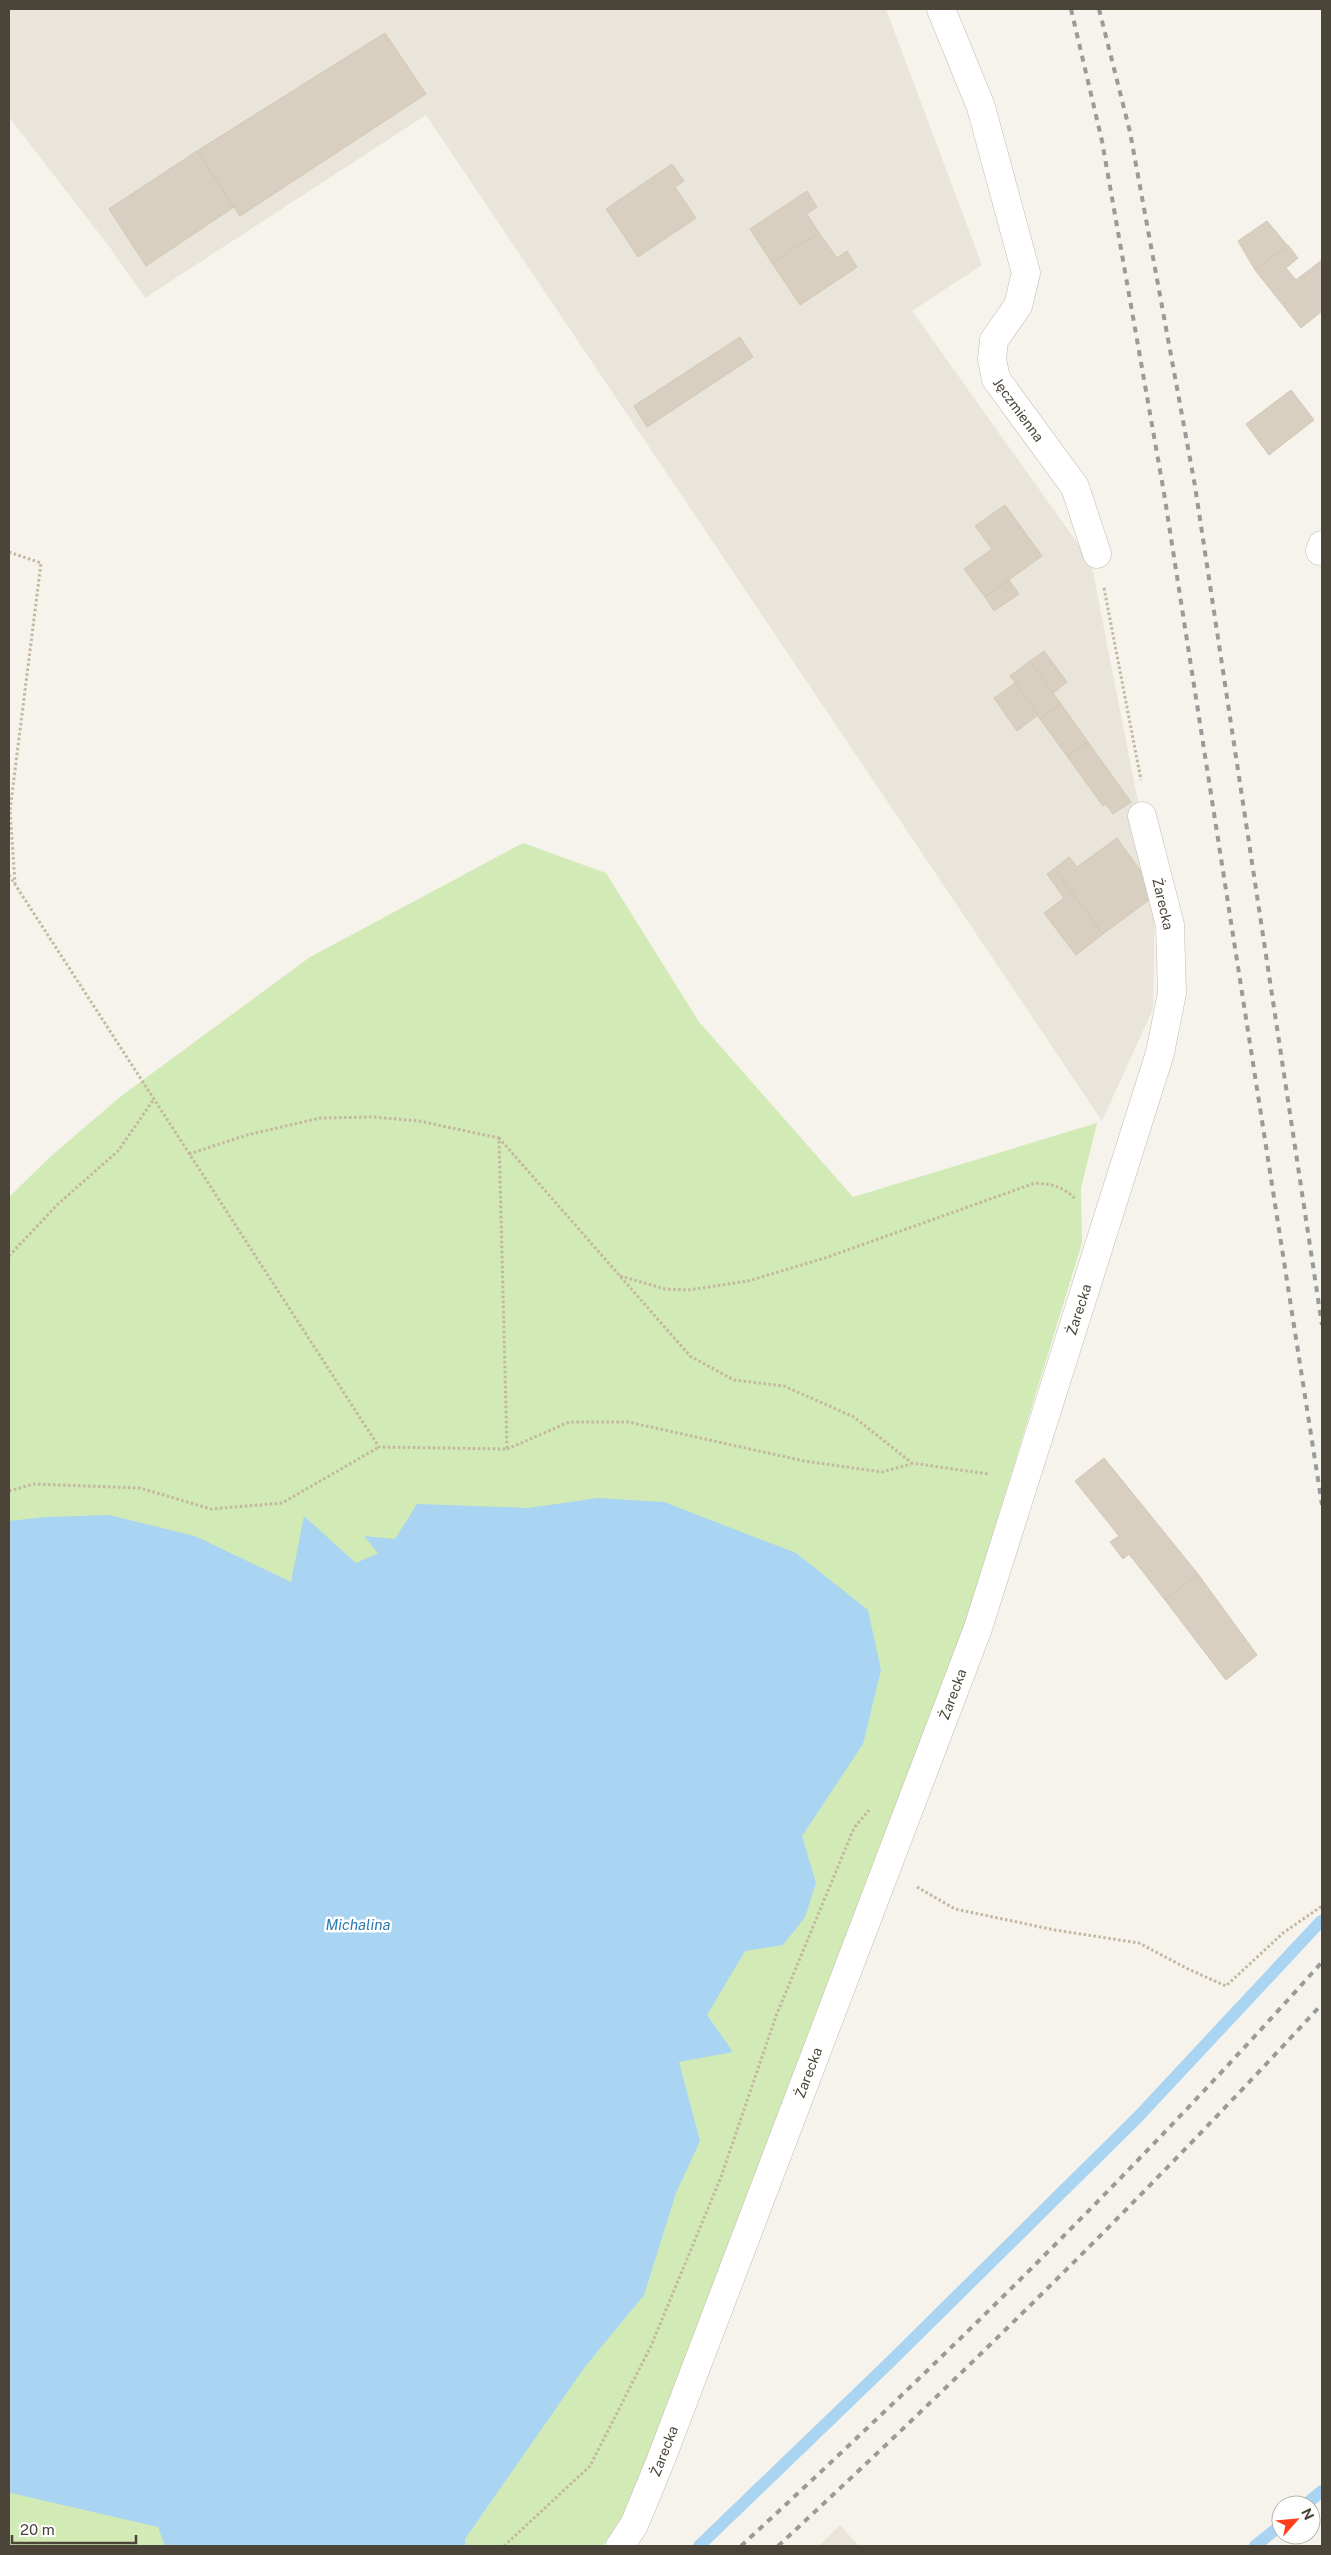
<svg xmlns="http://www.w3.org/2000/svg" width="1331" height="2555" viewBox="0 0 1331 2555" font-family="'Public Sans',sans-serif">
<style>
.residential{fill:#eae5da}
.green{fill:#d2eab5}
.water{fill:#a9d4f2}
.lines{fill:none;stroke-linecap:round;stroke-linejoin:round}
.stream{stroke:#a9d4f2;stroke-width:12}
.building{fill:#d8cfc1;stroke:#d3c7b4}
.minor-casing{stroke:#c2bbae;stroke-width:29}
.path{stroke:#c4b79f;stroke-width:3;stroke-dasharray:2.5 2.5;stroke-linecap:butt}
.minor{stroke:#fff;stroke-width:28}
.rail{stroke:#9a9a9a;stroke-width:4;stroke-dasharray:6 6;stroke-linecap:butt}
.labels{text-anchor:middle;stroke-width:5;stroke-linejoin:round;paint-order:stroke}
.street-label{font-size:14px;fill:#4b4439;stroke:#fff}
.water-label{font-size:15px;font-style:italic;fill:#2e7ab2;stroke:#fff}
</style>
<rect width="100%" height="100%" fill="#f6f3ec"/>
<g class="residential">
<polygon points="9,9 886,9 982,265 912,311 1091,562 1139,807 1155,903 1153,1009 1102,1121 426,115 145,298 111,249 9,117"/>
<polygon points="840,2525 859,2546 819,2546"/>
</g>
<polygon class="green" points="523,843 606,873 699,1022 853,1197 1097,1123 1081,1188 1082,1243 959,1644 629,2506 603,2546 9,2546 9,1197 50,1157 120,1097 310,957"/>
<polygon class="water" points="598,1498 664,1502 796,1553 868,1610 881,1670 863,1744 802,1836 816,1883 805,1917 783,1945 745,1951 707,2015 733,2052 679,2062 700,2141 676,2193 644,2295 584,2368 465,2539 465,2546 165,2546 158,2527 11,2493 9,2491 9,1521 46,1517 109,1515 195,1536 291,1582 304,1516 356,1563 378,1553 364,1536 395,1539 417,1504 528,1508"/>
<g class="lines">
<g class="stream">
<polyline points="1305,2505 1322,2491"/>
<polyline points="699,2546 888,2364 1137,2118 1321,1921"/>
<polyline points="1255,2546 1281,2525"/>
</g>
</g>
<g class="building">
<polygon points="385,33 426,94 240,216 197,151"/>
<polygon points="197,151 234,207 146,266 109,209"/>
<polygon points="672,164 684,181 675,187 696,218 638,257 606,209"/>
<polygon points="807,191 817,207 807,214 819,233 772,263 750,229"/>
<polygon points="1267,221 1287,245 1255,270 1238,241"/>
<polygon points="819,233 837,258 847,251 857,267 800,305 772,263"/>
<polygon points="1288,245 1298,258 1286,268 1296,280 1322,260 1322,311 1301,328 1255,270"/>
<polygon points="740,337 753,357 647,427 634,406"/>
<polygon points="1291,390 1314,420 1269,455 1246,424"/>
<polygon points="1005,505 1042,556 985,597 964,569 992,549 975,526"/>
<polygon points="1009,580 1019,594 994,611 985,597"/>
<polygon points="1044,651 1067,682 1053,693 1030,661"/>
<polygon points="1030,661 1061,704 1040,719 1010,676"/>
<polygon points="1015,683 1038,715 1017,731 994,698"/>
<polygon points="1061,704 1088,742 1067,756 1040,719"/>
<polygon points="1088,742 1131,802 1113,814 1106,804 1103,806 1067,756"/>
<polygon points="1117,838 1157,894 1103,934 1054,869 1069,857 1077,867"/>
<polygon points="1054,869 1103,934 1076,955 1044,913 1064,898 1047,874"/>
<polygon points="1104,1458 1198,1574 1165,1600 1129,1554 1123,1559 1110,1542 1119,1536 1075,1481"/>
<polygon points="1198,1574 1257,1655 1226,1680 1165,1600"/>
</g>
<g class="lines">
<g class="minor-casing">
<g id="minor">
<path id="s1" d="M941,9L981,107L1026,273L1018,306L994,340L992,359L996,379L1075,487L1097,554"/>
<polyline points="1320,551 1322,545"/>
<path id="s2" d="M620,2546L634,2525L660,2462L978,1628L1160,1053L1172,993L1170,925L1142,816"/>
</g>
</g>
<g class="path">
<polyline points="9,552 41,563 10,810 15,883"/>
<polyline points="1104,588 1141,780"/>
<polyline points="9,875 379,1447 507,1449 499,1138 690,1356 734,1380 784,1386 854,1417 912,1463 988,1474"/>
<polyline points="189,1154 247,1135 320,1118 373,1117 419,1121 499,1138"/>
<polyline points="9,1256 58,1204 118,1151 154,1099"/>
<path d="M620,1276L665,1289L688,1290L748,1281L825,1258L1035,1183C1052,1184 1065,1187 1076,1200"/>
<polyline points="507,1449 569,1422 628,1422 804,1461 882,1472 911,1464"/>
<polyline points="9,1491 33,1484 140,1488 211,1509 282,1503 379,1447"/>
<polyline points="917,1887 955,1909 1055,1930 1139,1943 1188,1969 1226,1986 1283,1933 1322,1906"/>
<polyline points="504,2546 590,2466 651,2346 721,2177 776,2016 854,1828 869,1810"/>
</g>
<use href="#minor" class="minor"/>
<g class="rail">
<polyline points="1071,9 1102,141 1164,493 1322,1505"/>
<polyline points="1099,9 1130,132 1195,486 1322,1325"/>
<path d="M741,2546C943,2360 1139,2167 1322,1962"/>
<path d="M778,2546C966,2372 1149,2192 1322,2004"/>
</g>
</g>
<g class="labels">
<g class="street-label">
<text dy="5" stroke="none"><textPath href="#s1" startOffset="431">Jęczmienna</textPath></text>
<text transform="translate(1163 904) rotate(77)" y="5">Żarecka</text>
<text dy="5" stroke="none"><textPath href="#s2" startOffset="1320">Żarecka</textPath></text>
<text dy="5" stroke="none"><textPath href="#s2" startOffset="915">Żarecka</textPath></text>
<text dy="5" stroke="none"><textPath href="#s2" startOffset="510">Żarecka</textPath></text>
<text dy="5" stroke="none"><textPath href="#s2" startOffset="105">Żarecka</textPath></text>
</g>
<g class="water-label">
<text x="358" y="1930">Michalina</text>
</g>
</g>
<rect width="1331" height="2555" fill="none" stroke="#4b4439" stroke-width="20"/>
<g transform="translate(1296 2520) rotate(63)"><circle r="24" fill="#ffffff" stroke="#b7b4b0"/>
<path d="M0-4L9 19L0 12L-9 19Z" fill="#fc3f1d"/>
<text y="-8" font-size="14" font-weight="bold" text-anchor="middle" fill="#4b4439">N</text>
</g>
<path d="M12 2535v8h124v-8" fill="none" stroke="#4b4439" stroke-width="2.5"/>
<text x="20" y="2535" font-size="15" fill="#4b4439" stroke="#ffffff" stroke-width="4" paint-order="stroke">20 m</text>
</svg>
